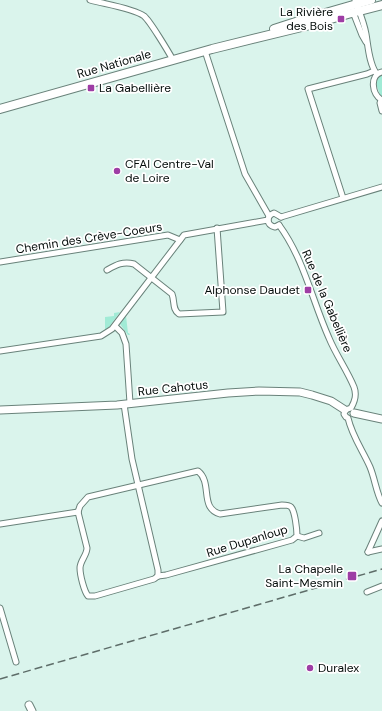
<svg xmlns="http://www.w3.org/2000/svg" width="382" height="711" viewBox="0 0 382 711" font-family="'DM Sans',sans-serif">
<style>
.green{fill:#a1ebd6}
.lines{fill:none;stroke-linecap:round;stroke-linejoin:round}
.street-casing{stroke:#69827a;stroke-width:7}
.secondary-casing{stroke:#69827a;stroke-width:9}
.primary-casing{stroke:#69827a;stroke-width:10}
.street{stroke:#fff;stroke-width:5}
.secondary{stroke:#fff;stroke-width:7}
.primary{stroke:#fff;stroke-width:8}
.rail{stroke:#5e6d69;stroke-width:1.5;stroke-dasharray:8 4;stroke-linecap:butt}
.poi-dot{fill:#9e3da5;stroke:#fff;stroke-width:1.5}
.labels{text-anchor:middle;stroke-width:3.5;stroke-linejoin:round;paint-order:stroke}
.poi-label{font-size:12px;fill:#050d0b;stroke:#fff;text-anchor:end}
.street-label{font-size:12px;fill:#050d0b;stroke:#fff}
</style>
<rect width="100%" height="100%" fill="#daf4ec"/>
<g class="green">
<polygon points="382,75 382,97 380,95 376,83 379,77"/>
<polygon points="120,312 109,327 105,330 105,317 114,316 114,313"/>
<polygon points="126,316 128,333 129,333 130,335 128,335 120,324"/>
</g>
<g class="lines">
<g class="street-casing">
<g id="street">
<path d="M90,0C104,4 133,8 144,16C150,21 168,51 173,60"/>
<path d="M355,0C359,11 364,22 366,34C368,45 369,65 377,74"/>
<polyline points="353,12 362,35 366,42"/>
<polyline points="205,51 245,174 269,216"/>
<path d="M382,72C369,75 372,95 382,100"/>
<polyline points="381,100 380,103 382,111"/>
<polyline points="343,198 308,89 367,74 374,71"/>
<polyline points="281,217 382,187"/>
<path d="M279,225C304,259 312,300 329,338C336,355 347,370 354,387C357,395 355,401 351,408L345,410L344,414L346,417L348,418C352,436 363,451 370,467C375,479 376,492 382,503"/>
<path d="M279,225L275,227C266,225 266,216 274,213L281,217"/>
<polyline points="0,262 168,235 180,240"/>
<path d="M107,270C116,265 123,261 134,264L172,294C175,302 172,309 179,314L223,312L217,228"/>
<polyline points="115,326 122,333 126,344 130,403"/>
<polyline points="0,351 101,336 112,329 184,235 268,220"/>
<polyline points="124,404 132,459 158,570 158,576"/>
<path d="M78,512L80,506L88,497L198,471C213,483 199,508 220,514L282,505C285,505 289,505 291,507C295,511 297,530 297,536L292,540L166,575L158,576"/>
<path d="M78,512L87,548C87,555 80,561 80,568C80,575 84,591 88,596H95L154,579L158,576"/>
<polyline points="0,524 78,512"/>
<polyline points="297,536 304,538 319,533"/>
<polyline points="368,552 382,521"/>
<polyline points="368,552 382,549"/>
<polyline points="367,592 382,586"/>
<polyline points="0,608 16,662"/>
</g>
</g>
<g class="secondary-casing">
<g id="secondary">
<polyline points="0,410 117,405 228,393 259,391 300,392 312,395 331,401 345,410"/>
<polyline points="354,413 382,419"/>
<polyline points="29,705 32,711"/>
</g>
</g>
<g class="primary-casing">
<g id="primary">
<polyline points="274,29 308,18 371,0"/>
<polyline points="0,109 212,49 310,25 348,14 382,5"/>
</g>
</g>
<use href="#street" class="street"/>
<use href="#secondary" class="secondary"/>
<use href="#primary" class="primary"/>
<polyline class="rail" points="0,679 382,569"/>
</g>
<g class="poi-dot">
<rect x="337" y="15" width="8" height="8" rx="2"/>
<rect x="87" y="84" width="8" height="8" rx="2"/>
<circle cx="117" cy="171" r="4"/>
<rect x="304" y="286" width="8" height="8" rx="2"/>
<rect x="347" y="571" width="10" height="10" rx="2"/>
<circle cx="310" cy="668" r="4"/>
</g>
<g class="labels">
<g class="poi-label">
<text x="333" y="16">La Rivière<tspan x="333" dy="14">des Bois</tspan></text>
<text x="99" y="92" text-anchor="start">La Gabellière</text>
<text x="125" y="168" text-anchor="start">CFAI Centre-Val<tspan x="125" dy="14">de Loire</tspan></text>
<text x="300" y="294">Alphonse Daudet</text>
<text x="343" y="573">La Chapelle<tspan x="343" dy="14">Saint-Mesmin</tspan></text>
<text x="318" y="672" text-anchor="start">Duralex</text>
</g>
<g class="street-label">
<text transform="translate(114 64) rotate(-16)" y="4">Rue Nationale</text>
<text transform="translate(89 238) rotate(-9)" y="4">Chemin des Crève-Coeurs</text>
<text transform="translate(327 301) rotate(67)" y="4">Rue de la Gabellière</text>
<text transform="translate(173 388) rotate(-6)" y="4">Rue Cahotus</text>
<text transform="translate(247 541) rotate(-17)" y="4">Rue Dupanloup</text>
</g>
</g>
</svg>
